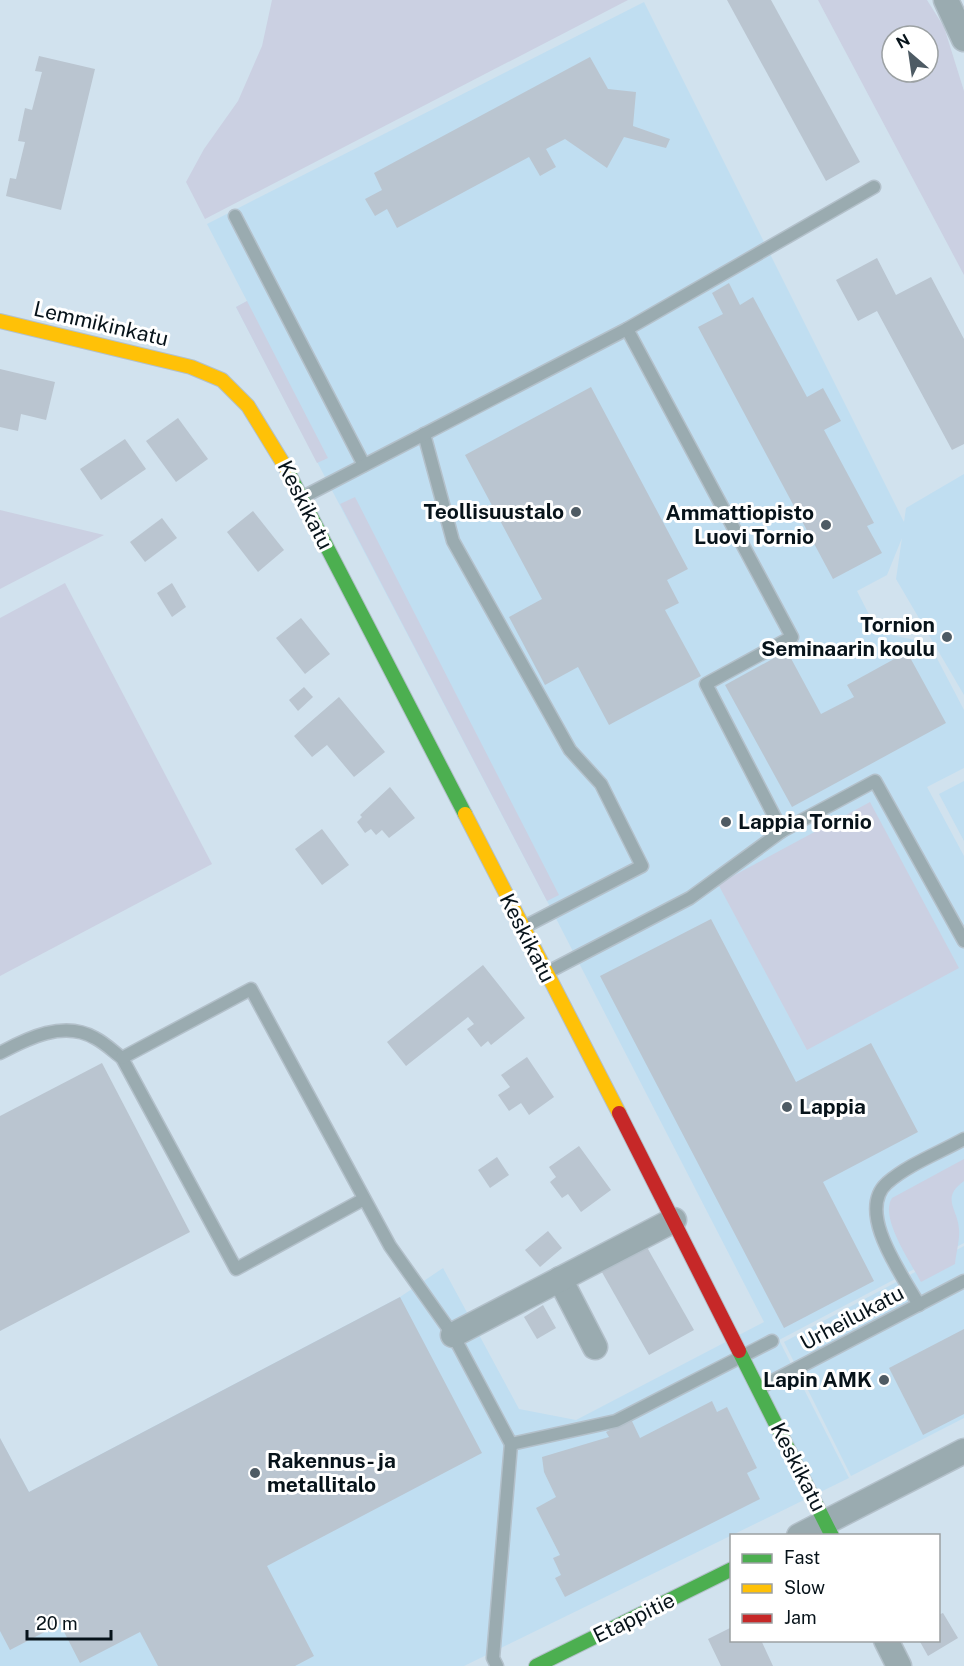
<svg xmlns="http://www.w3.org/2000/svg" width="964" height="1666" viewBox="0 0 964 1666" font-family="'Public Sans',sans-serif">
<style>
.built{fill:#c0def1}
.green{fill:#cbd0e2;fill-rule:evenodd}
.building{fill:#bac5d0}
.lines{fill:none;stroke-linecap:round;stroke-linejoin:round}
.lane-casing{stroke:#b3c0ca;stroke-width:15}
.street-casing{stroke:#b3c0ca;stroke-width:27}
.fast-casing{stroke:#b3c0ca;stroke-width:16}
.slow-casing{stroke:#b3c0ca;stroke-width:16}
.jam-casing{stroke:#b3c0ca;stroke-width:16}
.lane{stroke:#9aabb0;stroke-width:12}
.street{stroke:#9aabb0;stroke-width:24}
.fast{stroke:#4caf50;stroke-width:14}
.slow{stroke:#ffc107;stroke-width:14}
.jam{stroke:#c62828;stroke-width:14}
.poi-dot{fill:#4e5b64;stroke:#fff;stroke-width:2}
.labels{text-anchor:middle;stroke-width:6;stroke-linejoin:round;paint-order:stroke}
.street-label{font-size:21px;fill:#07131a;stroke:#fff}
.poi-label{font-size:21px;font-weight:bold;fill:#07131a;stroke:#fff;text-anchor:end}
</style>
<rect width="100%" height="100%" fill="#d1e2ee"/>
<g class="built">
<polygon points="644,2 904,522 906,508 964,474 964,695 896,579 902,538 887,575 857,591 878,632 929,643 964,710 964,768 927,787 964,856 964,1243 779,1340 849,1478 464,1666 0,1666 0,1438 29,1492 400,1297 443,1268 519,1409 576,1420 764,1322 547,901 236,307 247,301 207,224"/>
<polygon points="964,781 964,841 939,794"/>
<polygon points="964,1246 964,1418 851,1476 784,1342"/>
</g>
<g class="green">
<polygon points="272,0 628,0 205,219 186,182 204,149 238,101 262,46"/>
<path d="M818,0H927L944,27L964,91V275ZM892,36H928V72H892Z"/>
<polygon points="247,301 328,458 317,463 236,307"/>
<polygon points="355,497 559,895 547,901 340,504"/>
<polygon points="0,510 104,535 0,589"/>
<polygon points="65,583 212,864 0,976 0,618"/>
<polygon points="870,802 959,968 807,1050 718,884"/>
<path d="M964,1159V1181C940,1198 958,1209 959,1229C960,1240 956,1253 955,1264L921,1282C911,1263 879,1217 892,1198Z"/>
</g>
<g class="building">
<polygon points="727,0 771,0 860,162 826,181"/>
<polygon points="39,56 95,69 61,210 6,196 10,178 16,179 25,142 18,141 25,108 32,110 42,72 35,71"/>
<polygon points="590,57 608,89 636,92 633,126 670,139 666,148 624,137 607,168 565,139 546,149 556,167 540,176 529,157 397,228 387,209 375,216 365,199 382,190 374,173"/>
<polygon points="877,258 896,295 931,277 964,339 964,444 952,450 877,311 858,321 836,280"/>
<polygon points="729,283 740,305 753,297 807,397 823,388 841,421 824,430 874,523 867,526 882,553 833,579 698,327 723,314 712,293"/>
<polygon points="0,369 55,382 46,420 21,414 18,431 0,427"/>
<polygon points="591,387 688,569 667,580 679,603 665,610 701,676 609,725 578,667 545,685 509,617 542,599 465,455"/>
<polygon points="178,418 208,459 176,482 146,441"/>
<polygon points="125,439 146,469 101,500 80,469"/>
<polygon points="253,511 284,550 258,572 227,532"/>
<polygon points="162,518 177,538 145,562 130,542"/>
<polygon points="172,583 186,607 172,617 157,593"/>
<polygon points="301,618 330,654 305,674 276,638"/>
<polygon points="787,651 821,714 854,697 847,685 907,652 946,723 792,807 725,685"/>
<polygon points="304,687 313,697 298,711 289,700"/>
<polygon points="339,697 385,752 354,777 327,745 312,757 294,736"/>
<polygon points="390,787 415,818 389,838 382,830 376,835 371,829 365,833 357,822 362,817 360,815"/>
<polygon points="322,829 349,865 322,885 295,849"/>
<polygon points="711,919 796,1082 871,1043 918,1132 823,1182 874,1281 784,1328 600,976"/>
<polygon points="483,965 525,1018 491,1045 488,1041 481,1047 467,1029 474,1024 468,1017 406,1066 387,1042"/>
<polygon points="527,1057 554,1097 529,1115 521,1103 509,1111 498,1095 510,1087 501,1075"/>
<polygon points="102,1063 190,1232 0,1331 0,1116"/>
<polygon points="579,1146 611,1190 581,1212 568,1194 562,1198 550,1182 556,1177 549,1167"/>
<polygon points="497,1157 509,1175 490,1188 478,1170"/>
<polygon points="548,1231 562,1248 540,1267 525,1250"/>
<polygon points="644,1242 694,1330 649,1355 599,1267"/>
<polygon points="400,1297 482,1453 267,1566 314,1656 295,1666 158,1666 140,1632 80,1663 60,1624 10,1650 0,1631 0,1438 29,1492"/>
<polygon points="543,1305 556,1328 537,1339 524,1317"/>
<polygon points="964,1329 964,1414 923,1435 889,1368"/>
<polygon points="712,1401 717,1412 727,1407 757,1468 747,1473 760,1499 565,1597 555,1578 561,1575 553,1558 560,1555 536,1508 556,1497 544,1472 542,1457 609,1437 606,1432 631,1419 640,1438"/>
<polygon points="943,1613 958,1638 928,1656 919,1640 938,1640 938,1615"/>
<polygon points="732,1627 732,1640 761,1640 773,1666 721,1666 708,1639"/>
</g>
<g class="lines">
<g class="lane-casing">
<g id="lane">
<polyline points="235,216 364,465"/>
<polyline points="627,329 792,637 706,684 782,831"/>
<polyline points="424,434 453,541 570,750 601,784 642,866 524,927"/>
<polyline points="303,497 627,329 874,187"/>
<polyline points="548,972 690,898 782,831 875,781 964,941"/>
<path d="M0,1053C28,1038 64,1020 95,1038C105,1043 114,1052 122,1058L236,1269L364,1199"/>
<polyline points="122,1058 251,989 390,1246 453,1335 511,1444 493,1658 497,1666"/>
<path d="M919,1305C903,1276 855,1212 887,1183C909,1164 939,1153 964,1139"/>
<polyline points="759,1388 964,1281"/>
<polyline points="511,1444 616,1421 772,1341"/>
</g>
</g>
<g class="street-casing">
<g id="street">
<polyline points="946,0 964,39"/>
<polyline points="560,1279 595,1347"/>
<polyline points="453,1335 674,1220"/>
<polyline points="799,1536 964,1451"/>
<polyline points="886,1640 899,1666"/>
</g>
</g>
<g class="fast-casing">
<g id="fast">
<polyline points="286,468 465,814"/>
<polyline points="739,1351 832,1536"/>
<polyline points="536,1666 732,1569"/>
</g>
</g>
<g class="slow-casing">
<g id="slow">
<polyline points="0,321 191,367 222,380 248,406 286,468"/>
<polyline points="465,814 619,1113"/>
</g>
</g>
<g class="jam-casing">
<polyline id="jam" points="619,1113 739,1351"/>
</g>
<use href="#lane" class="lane"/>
<use href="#street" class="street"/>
<use href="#fast" class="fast"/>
<use href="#slow" class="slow"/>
<use href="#jam" class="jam"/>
</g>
<g class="poi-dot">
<circle cx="576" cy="512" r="6"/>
<circle cx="826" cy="525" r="6"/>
<circle cx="947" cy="637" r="6"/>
<circle cx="726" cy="822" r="6"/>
<circle cx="787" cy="1107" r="6"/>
<circle cx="884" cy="1380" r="6"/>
<circle cx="255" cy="1473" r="6"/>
</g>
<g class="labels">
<g class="street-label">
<text transform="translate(101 324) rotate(13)" y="7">Lemmikinkatu</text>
<text transform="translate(305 505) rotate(63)" y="7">Keskikatu</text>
<text transform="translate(527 938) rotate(63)" y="7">Keskikatu</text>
<text transform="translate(852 1318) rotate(-28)" y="7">Urheilukatu</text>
<text transform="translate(798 1467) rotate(63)" y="7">Keskikatu</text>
<text transform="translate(634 1618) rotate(-26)" y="7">Etappitie</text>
</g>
<g class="poi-label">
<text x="564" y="519">Teollisuustalo</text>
<text x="814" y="520">Ammattiopisto<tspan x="814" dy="24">Luovi Tornio</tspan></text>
<text x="935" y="632">Tornion<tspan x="935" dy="24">Seminaarin koulu</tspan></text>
<text x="738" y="829" text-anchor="start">Lappia Tornio</text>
<text x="799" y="1114" text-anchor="start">Lappia</text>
<text x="872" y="1387">Lapin AMK</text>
<text x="267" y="1468" text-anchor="start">Rakennus- ja<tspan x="267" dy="24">metallitalo</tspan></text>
</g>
</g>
<rect x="730" y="1534" width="210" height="108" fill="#ffffff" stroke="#9ca1a3" stroke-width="1.5"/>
<rect x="742" y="1554" width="30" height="9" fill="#4caf50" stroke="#9ca1a3" stroke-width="1.5"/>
<text x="784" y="1564" font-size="18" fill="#07131a">Fast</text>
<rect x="742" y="1584" width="30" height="9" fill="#ffc107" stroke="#9ca1a3" stroke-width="1.5"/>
<text x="784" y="1594" font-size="18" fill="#07131a">Slow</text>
<rect x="742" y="1614" width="30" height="9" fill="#c62828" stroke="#9ca1a3" stroke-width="1.5"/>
<text x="784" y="1624" font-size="18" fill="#07131a">Jam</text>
<g transform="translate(910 54) rotate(331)"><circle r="28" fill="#ffffff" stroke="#9ca1a3" stroke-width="1.5"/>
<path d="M0-4.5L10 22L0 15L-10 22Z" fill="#4e5b64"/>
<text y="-9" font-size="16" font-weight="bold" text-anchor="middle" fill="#07131a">N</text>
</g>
<path d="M27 1630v9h84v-9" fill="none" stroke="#07131a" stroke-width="3"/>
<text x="36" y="1630" font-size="18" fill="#07131a" stroke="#ffffff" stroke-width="4.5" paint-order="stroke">20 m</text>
</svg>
